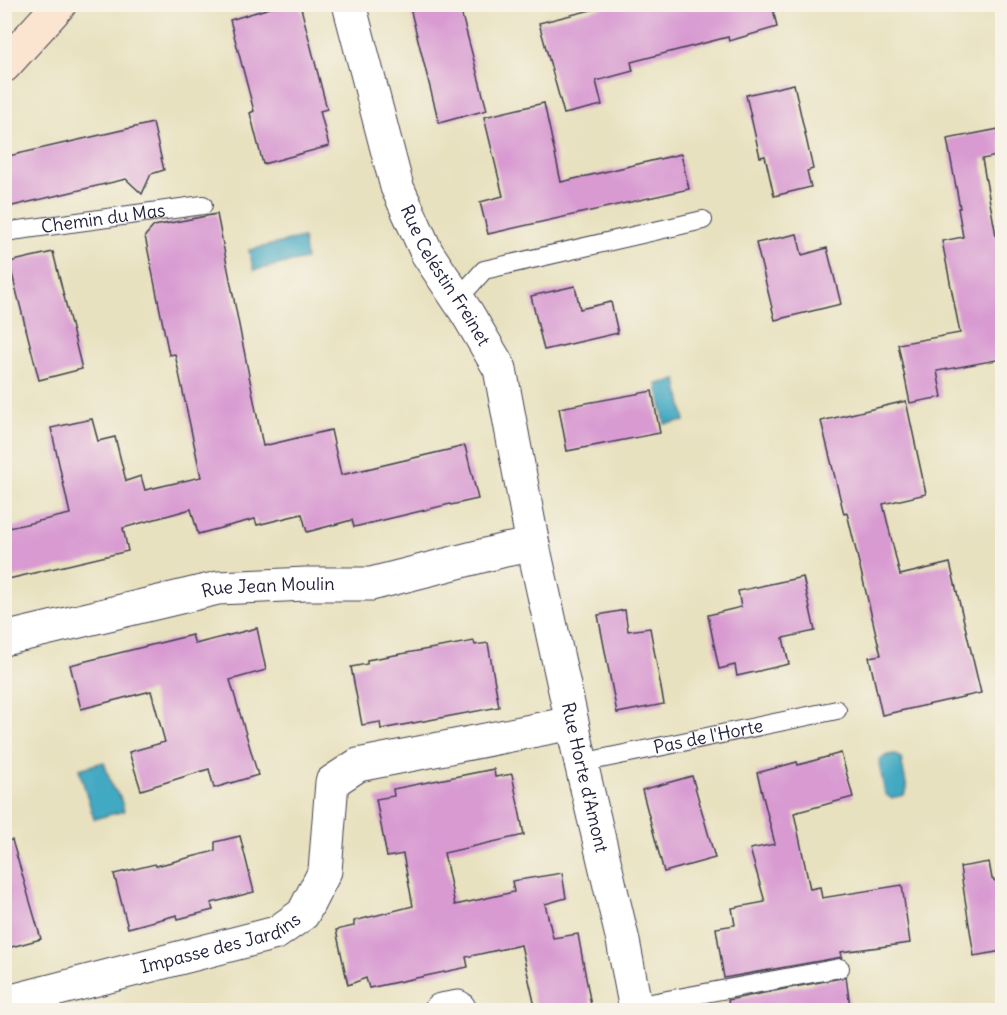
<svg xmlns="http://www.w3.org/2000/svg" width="1007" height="1015" viewBox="0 0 1007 1015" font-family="Delius,sans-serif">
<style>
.water{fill:#42a9c2;stroke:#32667e;stroke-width:1.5}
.building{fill:#d89ad1}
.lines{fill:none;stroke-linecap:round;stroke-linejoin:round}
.service-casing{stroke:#403f4f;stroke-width:20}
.minor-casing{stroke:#403f4f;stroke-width:35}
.secondary-casing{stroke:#403f4f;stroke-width:35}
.service{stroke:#fff;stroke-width:18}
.minor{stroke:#fff;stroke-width:33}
.secondary{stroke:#fce5d0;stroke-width:33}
.labels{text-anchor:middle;stroke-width:5;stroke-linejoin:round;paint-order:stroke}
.street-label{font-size:18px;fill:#22223b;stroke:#f7f3e8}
</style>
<rect width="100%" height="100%" fill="#f7f3e8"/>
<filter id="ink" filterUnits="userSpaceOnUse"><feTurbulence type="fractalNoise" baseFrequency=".0167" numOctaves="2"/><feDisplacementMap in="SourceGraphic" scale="12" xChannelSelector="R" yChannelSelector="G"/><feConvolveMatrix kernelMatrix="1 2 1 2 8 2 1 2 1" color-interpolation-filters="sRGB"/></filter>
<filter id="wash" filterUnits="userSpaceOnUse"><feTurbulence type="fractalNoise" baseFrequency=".008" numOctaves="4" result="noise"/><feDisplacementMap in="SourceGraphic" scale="24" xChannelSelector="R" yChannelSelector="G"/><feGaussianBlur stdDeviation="1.35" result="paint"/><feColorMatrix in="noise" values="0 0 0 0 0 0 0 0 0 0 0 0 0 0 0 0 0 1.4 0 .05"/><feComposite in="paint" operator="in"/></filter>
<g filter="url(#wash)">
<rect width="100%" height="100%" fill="#e8e1bf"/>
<g class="water">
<polygon points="303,238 306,259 254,270 249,250"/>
<polygon points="677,380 685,421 665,424 657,384"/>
<polygon points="895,754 901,758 907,789 904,795 891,798 885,794 879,762 880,759 888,755"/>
<polygon points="104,762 112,787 120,796 124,811 94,819 79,769"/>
</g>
<g id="blocks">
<g class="building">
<polygon points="283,4 300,4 327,109 320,111 329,146 263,164 250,113 254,111 230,20"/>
<polygon points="409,4 459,4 487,110 439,123"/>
<polygon points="615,4 772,4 777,27 729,41 728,37 631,62 633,71 596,81 602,105 564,114 539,23"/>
<polygon points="794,84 813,169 807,171 811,187 774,196 765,156 760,157 746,95"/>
<polygon points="544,103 561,182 681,154 689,189 488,234 480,202 503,196 484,117"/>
<polygon points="153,123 164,170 151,174 142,194 126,179 4,208 4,157"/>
<polygon points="999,129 1002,155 982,159 999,252 1002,251 1002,359 937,371 942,397 910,403 898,344 960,333 942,241 963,237 958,208 960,208 947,139"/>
<polygon points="217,214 263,446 331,430 341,475 465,446 478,499 451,505 450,504 354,527 352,520 307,532 302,514 257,525 255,519 198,534 191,509 123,528 128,551 4,580 4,529 70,514 51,428 92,419 98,441 115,437 126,481 141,476 145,490 201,477 175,354 169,355 145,236 154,226"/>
<polygon points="797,234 802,255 827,248 841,304 775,320 756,243"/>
<polygon points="53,252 82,369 39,380 9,262"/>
<polygon points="575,286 580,309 611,302 618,333 544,350 531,296"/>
<polygon points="652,391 660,433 567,451 559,408"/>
<polygon points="906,401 926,494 883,504 900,575 950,563 981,693 882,715 869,657 881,655 847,513 844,514 821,421"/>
<polygon points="803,577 815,631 783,638 789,664 737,676 735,665 719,669 708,615 741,607 738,591"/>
<polygon points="625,610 628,631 650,628 664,704 617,713 598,615"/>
<polygon points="257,628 266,670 230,680 258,775 214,788 209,769 141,790 129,752 165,742 151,691 81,709 70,665 192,635 195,644"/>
<polygon points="474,641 475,645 488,643 499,707 381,729 380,722 362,725 351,667 367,664 367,660"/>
<polygon points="841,753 853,797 794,813 810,889 820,887 822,898 902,885 910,943 841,952 842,957 724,978 716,928 735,925 732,908 765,902 750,849 775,844 757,773 797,762 798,765"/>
<polygon points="494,769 495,777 512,774 524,835 444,853 455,905 514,892 512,881 562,873 566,898 545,904 553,938 578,934 592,1011 536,1011 521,945 466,957 468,967 369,988 366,978 348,985 336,930 354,926 354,921 413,906 403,854 387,857 376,799 394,796 393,789"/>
<polygon points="692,776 715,858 664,872 642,790"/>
<polygon points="240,836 254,892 211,903 213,910 178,919 177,915 128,928 114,874 155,864 156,866 215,851 215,842"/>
<polygon points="12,840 41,939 4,949 4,841"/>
<polygon points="989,862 992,879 1002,885 1002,951 974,956 960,867"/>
<polygon points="846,977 850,1007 829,1011 730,1011 728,1000"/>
</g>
</g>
</g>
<g filter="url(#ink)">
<use href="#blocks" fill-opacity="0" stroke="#403f4f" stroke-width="1.5"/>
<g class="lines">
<g class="service-casing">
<g id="service">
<path id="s1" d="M4,232L203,205"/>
<polyline points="458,299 484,270 703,220"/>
<path id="s2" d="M581,763L837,710"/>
<polyline points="635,1006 840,968"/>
</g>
</g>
<g class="minor-casing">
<g id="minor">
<path id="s3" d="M349,4L397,187L427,253L467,313L500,369L533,545L581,763L623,941L636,1010"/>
<path id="s4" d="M4,639L218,588L306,584H371L505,550L533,545"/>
<path id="s5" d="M4,1003L276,933L303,914L325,871L332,782L358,765L572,723"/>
<polyline points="441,1010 458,1007 460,1010"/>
</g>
</g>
<g class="secondary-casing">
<polyline id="secondary" points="4,66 60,4"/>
</g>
<use href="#service" class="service"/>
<use href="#minor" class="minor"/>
<use href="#secondary" class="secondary"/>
</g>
</g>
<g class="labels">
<g class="street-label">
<text dy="6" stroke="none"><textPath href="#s1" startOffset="100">Chemin du Mas</textPath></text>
<text dy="6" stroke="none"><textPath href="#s3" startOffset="290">Rue Celéstin Freinet</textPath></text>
<text dy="6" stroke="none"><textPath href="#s4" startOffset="270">Rue Jean Moulin</textPath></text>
<text dy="6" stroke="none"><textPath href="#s2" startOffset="130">Pas de l'Horte</textPath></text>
<text dy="6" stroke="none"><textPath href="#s3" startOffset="816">Rue Horte d'Amont</textPath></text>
<text dy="6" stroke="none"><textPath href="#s5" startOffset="225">Impasse des Jardins</textPath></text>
</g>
</g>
<rect width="1007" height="1015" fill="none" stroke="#f7f3e8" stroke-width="24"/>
</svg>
